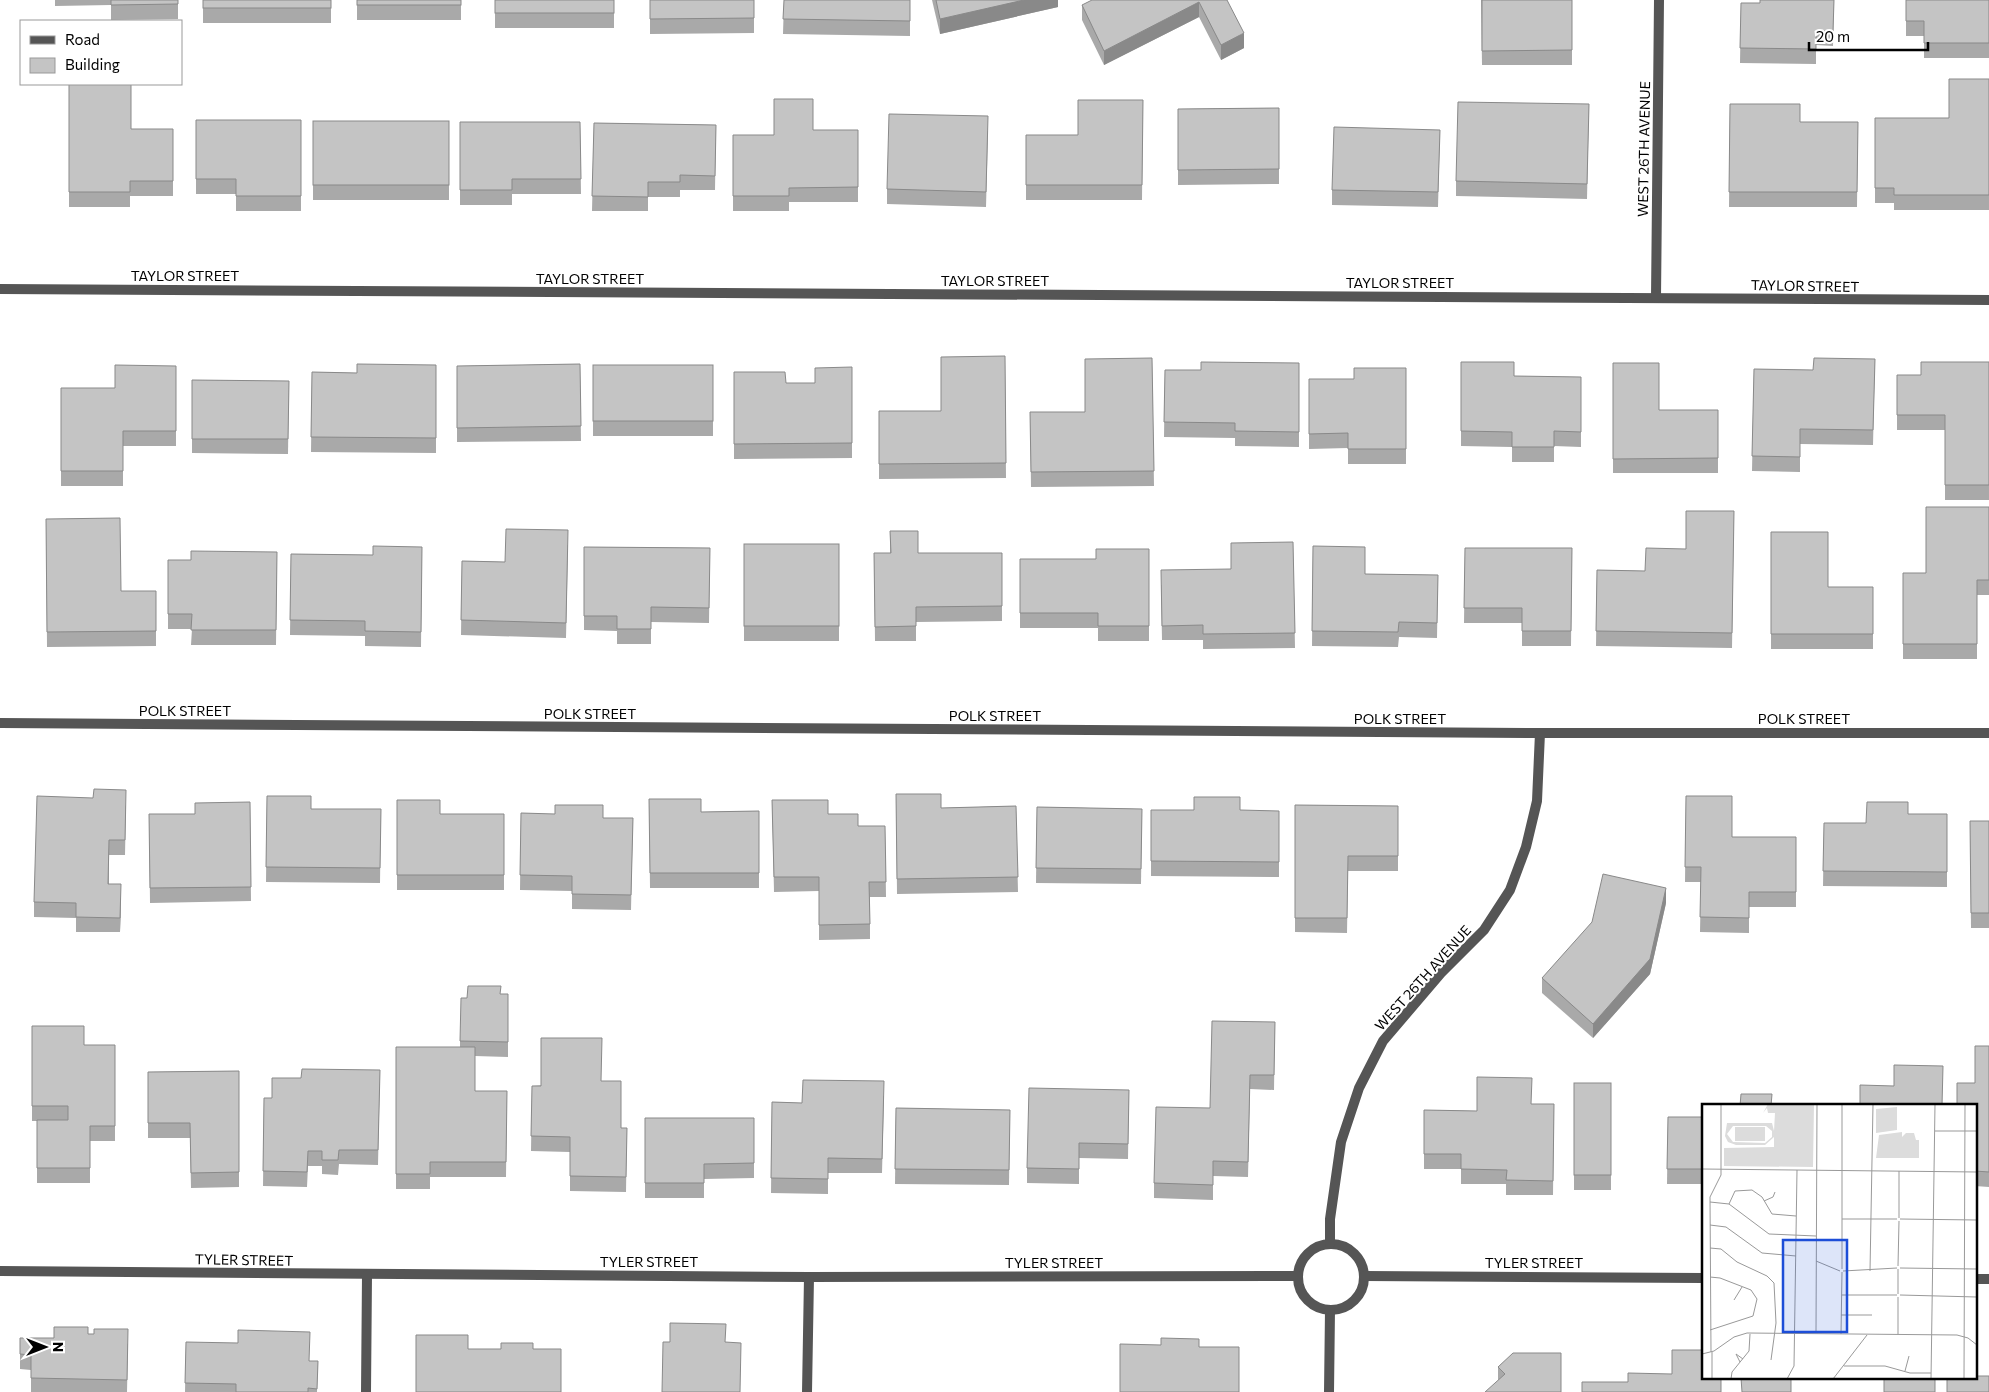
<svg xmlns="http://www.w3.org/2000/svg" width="1989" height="1392" viewBox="0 0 1989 1392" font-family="Commissioner,sans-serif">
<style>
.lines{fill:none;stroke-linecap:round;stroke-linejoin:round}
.minor{stroke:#555;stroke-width:10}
.tertiary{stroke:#555;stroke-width:10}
.wall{fill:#a9a9a9}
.shaded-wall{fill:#898989}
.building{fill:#c4c4c4;stroke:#898989}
.labels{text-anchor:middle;stroke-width:4;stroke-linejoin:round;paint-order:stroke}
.street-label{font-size:14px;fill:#000;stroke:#fff}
.inset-road{fill:none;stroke:#999;stroke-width:1}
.view{fill:#1d4ed8;fill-opacity:0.15;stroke:#1d4ed8;stroke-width:2.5}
.inset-edge{fill:none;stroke:#000;stroke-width:2.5}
</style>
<rect width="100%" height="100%" fill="#fff"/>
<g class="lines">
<g class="minor">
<polyline points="0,289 1989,300"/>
<polyline points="1656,298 1659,0"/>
<circle cx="1331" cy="1277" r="33"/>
<polyline points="1330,1244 1330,1219 1341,1142 1359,1088 1383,1041 1441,973 1484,930 1510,890 1526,847 1537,801 1540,733"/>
<polyline points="0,1271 809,1277 1298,1276"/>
<polyline points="1364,1276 1703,1278"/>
<polyline points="1975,1279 1989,1279"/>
<polyline points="366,1392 367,1275"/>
<polyline points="807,1392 809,1277"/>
<polyline points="1329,1392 1330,1310"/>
</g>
<polyline class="tertiary" points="0,723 1540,733 1989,733"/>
</g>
<g class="wall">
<polygon points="55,0 178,0 178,19 111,20 111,5 55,6"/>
<rect x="203" y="0" width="128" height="23"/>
<rect x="357" y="0" width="104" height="20"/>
<rect x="495" y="0" width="119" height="28"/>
<polygon points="650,0 754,0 754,33 650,34"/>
<polygon points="784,0 910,0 910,36 783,34"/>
<polygon points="932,0 1058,0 1058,7 940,34"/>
<polygon points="1227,0 1244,48 1221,60 1199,17 1104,65 1082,20 1082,5"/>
<polygon points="1481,0 1572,0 1572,65 1482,65"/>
<polygon points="1834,0 1833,46 1816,45 1816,64 1740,63 1741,3 1760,3"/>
<polygon points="1906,0 1989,0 1989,58 1924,58 1924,36 1906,36"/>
<polygon points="1989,79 1989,210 1894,210 1894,203 1875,203 1875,118 1949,118"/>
<polygon points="69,84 131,129 173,129 173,196 130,196 130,207 69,207"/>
<polygon points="1143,100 1142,200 1026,200 1026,135 1078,135"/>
<polygon points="1589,104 1587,199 1456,196 1456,181"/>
<polygon points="1730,104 1800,122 1858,122 1857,207 1729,207"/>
<polygon points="1279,108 1279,184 1178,185 1178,109"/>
<polygon points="196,120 301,120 301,211 236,211 236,194 196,194"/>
<rect x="313" y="121" width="136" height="79"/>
<polygon points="460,122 580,122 581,194 512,194 512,205 460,205"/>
<polygon points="594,123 716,125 715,190 680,190 680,197 648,197 648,211 592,211"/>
<polygon points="813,130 858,130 858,202 789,202 789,211 733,211 733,135 774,135"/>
<polygon points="1440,130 1438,207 1332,205 1332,190"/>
<polygon points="988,131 986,207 887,204 887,189"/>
<polygon points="1005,356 1006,478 879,479 879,411 941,411"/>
<polygon points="1152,358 1154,486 1031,487 1030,412 1085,412"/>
<polygon points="1875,359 1873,445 1800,444 1800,472 1752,471 1754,369 1813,370"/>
<polygon points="1461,362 1514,376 1581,377 1581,447 1554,446 1554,462 1512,462 1512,447 1461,446"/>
<polygon points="1989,362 1989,500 1945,500 1945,430 1897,430 1897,375 1921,375"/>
<polygon points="1299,363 1299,447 1235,446 1235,438 1164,437 1165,370 1201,370"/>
<polygon points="1613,363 1659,410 1718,410 1718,473 1613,473"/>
<polygon points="580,364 581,441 457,442 457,366"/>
<polygon points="436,365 436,453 311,452 312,372 357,373"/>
<rect x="593" y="365" width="120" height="71"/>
<polygon points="176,366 176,446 123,446 123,486 61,486 61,388 115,388"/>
<polygon points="852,367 852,458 734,459 734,372 786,383 815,383"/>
<polygon points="1406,368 1406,464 1348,464 1348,448 1309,449 1309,379 1354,379"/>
<polygon points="192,380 289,381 288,454 192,453"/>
<polygon points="1989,507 1989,595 1977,595 1977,659 1903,659 1903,573 1926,573"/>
<polygon points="1734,511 1732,648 1596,646 1597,570 1645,571 1686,549"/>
<polygon points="46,519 121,591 156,591 156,646 47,647"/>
<polygon points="890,531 918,553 1002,553 1002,621 916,622 916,641 875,641 874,553 890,553"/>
<polygon points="1771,532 1828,587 1873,587 1873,649 1771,649"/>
<polygon points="1293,542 1295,648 1203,649 1203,640 1162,640 1161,585 1231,569"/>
<rect x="744" y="544" width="95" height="97"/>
<polygon points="568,545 566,638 461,635 462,561 505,562"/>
<polygon points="1313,546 1365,574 1438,575 1437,638 1399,637 1398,647 1312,646"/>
<polygon points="422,547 421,647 365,646 365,636 290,635 291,554 373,555"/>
<polygon points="584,547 710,548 709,623 651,622 651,644 617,644 617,631 584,630"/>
<polygon points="1465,548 1572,548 1571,646 1522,646 1522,623 1464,623"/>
<polygon points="1149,549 1149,641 1098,641 1098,628 1020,628 1020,559 1096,559"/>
<polygon points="277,552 276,645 191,645 192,629 168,629 168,560 191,560"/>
<polygon points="896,794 941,808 1016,806 1018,892 897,894"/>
<polygon points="267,796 311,809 381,809 380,883 266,882"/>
<polygon points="1686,796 1732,837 1796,837 1796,907 1749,907 1749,933 1700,932 1701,882 1685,882"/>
<polygon points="649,799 701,812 759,811 759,888 650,888"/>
<polygon points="397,800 440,814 504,814 504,890 397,890"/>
<polygon points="772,800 828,814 858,826 885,826 886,897 870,897 870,939 819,940 819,891 774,892"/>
<polygon points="250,802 251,901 150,903 149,814 195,814"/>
<polygon points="126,805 125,855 109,855 109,884 121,899 120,932 76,932 76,918 34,917 34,902"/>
<polygon points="1295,805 1398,806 1398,871 1348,871 1347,933 1295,932"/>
<polygon points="1037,807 1142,809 1141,884 1036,883"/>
<polygon points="1151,810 1279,811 1279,877 1151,876"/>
<polygon points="521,813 603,818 633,818 631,910 572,909 572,891 520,890"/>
<polygon points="1908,814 1947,814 1947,887 1823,886 1824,823 1866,823"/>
<polygon points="1970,821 1989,821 1989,928 1971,928"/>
<polygon points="1666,903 1650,974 1593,1038 1542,993 1542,978"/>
<polygon points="501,994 508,994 508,1057 475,1056 475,1091 507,1091 506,1177 430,1177 430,1189 396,1189 396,1047 460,1047 460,1041 467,998"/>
<polygon points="1275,1022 1274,1090 1250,1089 1248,1177 1213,1176 1213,1200 1154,1198 1154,1183"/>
<polygon points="32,1026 84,1045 115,1045 115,1141 90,1141 90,1183 37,1183 37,1121 32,1121"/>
<polygon points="1989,1046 1989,1187 1975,1186 1975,1083"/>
<polygon points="380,1070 378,1165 339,1164 338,1175 322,1174 322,1166 308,1166 307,1187 263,1186 264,1098 272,1098 301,1078"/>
<polygon points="239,1071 239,1187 191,1188 190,1138 148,1138 148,1072"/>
<polygon points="601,1081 621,1128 627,1128 626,1192 570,1191 570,1152 531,1151 532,1086"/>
<rect x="1574" y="1083" width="37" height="107"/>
<polygon points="1129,1090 1128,1159 1079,1158 1079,1184 1027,1183 1027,1168"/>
<polygon points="884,1096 882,1173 828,1173 828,1194 771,1193 772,1102 802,1103"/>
<polygon points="1532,1104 1554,1104 1553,1195 1506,1195 1506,1184 1461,1184 1461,1169 1424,1169 1424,1110 1477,1111"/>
<polygon points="896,1108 1010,1110 1009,1185 895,1184"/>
<polygon points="1668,1117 1703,1117 1703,1184 1667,1184"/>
<polygon points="645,1118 754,1118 754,1178 704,1179 704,1198 645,1198"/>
<polygon points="88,1334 128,1344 127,1392 31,1392 31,1370 20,1369 20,1354 54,1338"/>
<polygon points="186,1342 310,1361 318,1361 317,1392 185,1392"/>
<polygon points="1561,1353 1498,1381 1498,1367"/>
</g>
<g class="shaded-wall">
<polygon points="1024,0 1058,0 1058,7 940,34 940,19"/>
<polygon points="1199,2 1199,17 1104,65 1104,51"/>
<polygon points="1244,33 1244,48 1221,60 1221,45"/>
<polygon points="121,884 121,899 120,932 120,918"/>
<polygon points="1666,888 1666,903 1650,974 1593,1038 1593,1024"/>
</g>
<g class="building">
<polygon points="111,0 178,0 178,4 111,5"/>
<rect x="203" y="0" width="128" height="8"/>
<rect x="357" y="0" width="104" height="5"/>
<rect x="495" y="0" width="119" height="13"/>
<polygon points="650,0 754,0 754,18 650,19"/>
<polygon points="784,0 910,0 910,21 783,19"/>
<polygon points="936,0 1024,0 940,19"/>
<polygon points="1092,0 1227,0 1244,33 1221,45 1199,2 1104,51 1082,5"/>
<polygon points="1482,0 1572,0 1572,50 1482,51"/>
<polygon points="1760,0 1834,0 1833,31 1816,31 1816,49 1740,48 1741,3 1760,3"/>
<polygon points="1906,0 1989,0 1989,43 1924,43 1924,21 1906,21"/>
<polygon points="1949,79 1989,79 1989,195 1894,195 1894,188 1875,188 1875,118 1949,118"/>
<polygon points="69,84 131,84 131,129 173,129 173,181 130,181 130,192 69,192"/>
<polygon points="774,99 813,99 813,130 858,130 858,187 789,188 789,196 733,196 733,135 774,135"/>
<polygon points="1078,100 1143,100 1142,185 1026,185 1026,135 1078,135"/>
<polygon points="1458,102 1589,104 1587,184 1456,181"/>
<polygon points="1730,104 1800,104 1800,122 1858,122 1857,192 1729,192"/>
<polygon points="1279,108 1279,169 1178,170 1178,109"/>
<polygon points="889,114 988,116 986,192 887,189"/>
<polygon points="196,120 301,120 301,196 236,196 236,179 196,179"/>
<rect x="313" y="121" width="136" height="64"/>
<polygon points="460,122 580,122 581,179 512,179 512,190 460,190"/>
<polygon points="594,123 716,125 715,176 680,175 680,182 648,182 648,197 592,196"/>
<polygon points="1334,127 1440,130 1438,192 1332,190"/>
<polygon points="1005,356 1006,463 879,464 879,411 941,411 941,357"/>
<polygon points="1152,358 1154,471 1031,472 1030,412 1085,412 1085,359"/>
<polygon points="1814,358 1875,359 1873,430 1800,429 1800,457 1752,456 1754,369 1813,370"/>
<polygon points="1201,362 1299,363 1299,432 1235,431 1235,423 1164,422 1165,370 1201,370"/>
<polygon points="1461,362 1514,362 1514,376 1581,377 1581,432 1554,431 1554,447 1512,447 1512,432 1461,431"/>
<polygon points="1921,362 1989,362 1989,485 1945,485 1945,415 1897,415 1897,375 1921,375"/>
<polygon points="1613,363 1659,363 1659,410 1718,410 1718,458 1613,459"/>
<polygon points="357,364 436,365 436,438 311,437 312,372 357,373"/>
<polygon points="580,364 581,426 457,428 457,366"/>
<polygon points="115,365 176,366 176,431 123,431 123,471 61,471 61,388 115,388"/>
<rect x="593" y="365" width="120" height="56"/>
<polygon points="852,367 852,443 734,444 734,372 785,372 786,383 815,383 815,368"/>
<polygon points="1354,368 1406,368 1406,449 1348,449 1348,433 1309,434 1309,379 1354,379"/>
<polygon points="192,380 289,381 288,439 192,439"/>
<polygon points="1926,507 1989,507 1989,580 1977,580 1977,644 1903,644 1903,573 1926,573"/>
<polygon points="1686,511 1734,511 1732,633 1596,631 1597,570 1645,571 1646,548 1686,549"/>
<polygon points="120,518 121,591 156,591 156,631 47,632 46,519"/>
<polygon points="506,529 568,530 566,623 461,620 462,561 505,562"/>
<polygon points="890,531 918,531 918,553 1002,553 1002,606 916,607 916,626 875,627 874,553 891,553"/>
<polygon points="1771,532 1828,532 1828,587 1873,587 1873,634 1771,634"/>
<polygon points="1293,542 1295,633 1203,634 1203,625 1162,626 1161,570 1231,569 1231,543"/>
<rect x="744" y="544" width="95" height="82"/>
<polygon points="373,546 422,547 421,632 365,631 365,621 290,620 291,554 373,555"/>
<polygon points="1313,546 1365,547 1365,574 1438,575 1437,623 1399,622 1398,632 1312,631"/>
<polygon points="584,547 710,548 709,608 651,607 651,629 617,629 617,616 584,616"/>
<polygon points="1465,548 1572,548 1571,631 1522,631 1522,608 1464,608"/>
<polygon points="1096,549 1149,549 1149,626 1098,626 1098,613 1020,613 1020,559 1096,559"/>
<polygon points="191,551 277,552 276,630 191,630 192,614 168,614 168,560 191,560"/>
<polygon points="94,789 126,790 125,840 109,840 108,884 121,884 120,918 76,917 76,903 34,902 37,796 93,798"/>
<polygon points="896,794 941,794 941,808 1016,806 1018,877 897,879"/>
<polygon points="267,796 311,796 311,809 381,809 380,868 266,867"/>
<polygon points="1686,796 1732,796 1732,837 1796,837 1796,892 1749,892 1749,918 1700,917 1701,867 1685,867"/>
<polygon points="1194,797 1240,797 1240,810 1279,811 1279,862 1151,861 1151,810 1194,810"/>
<polygon points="649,799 701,799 701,812 759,811 759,873 650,873"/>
<polygon points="397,800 440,800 440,814 504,814 504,875 397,875"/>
<polygon points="772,800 828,800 828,814 858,814 858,826 885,826 886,882 869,882 870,924 819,925 819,877 774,877"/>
<polygon points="250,802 251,887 150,888 149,814 195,814 195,803"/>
<polygon points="1867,802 1908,802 1908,814 1947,814 1947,872 1823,871 1824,823 1866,823"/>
<polygon points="555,805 603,805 603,818 633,818 631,895 572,894 572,876 520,875 521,813 555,814"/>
<polygon points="1295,805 1398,806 1398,856 1348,856 1347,918 1295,918"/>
<polygon points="1037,807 1142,809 1141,869 1036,868"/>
<polygon points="1970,821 1989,821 1989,913 1971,913"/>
<polygon points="1603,874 1666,888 1650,959 1593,1024 1542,978 1592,922"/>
<polygon points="468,986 501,986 500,994 508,994 508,1042 460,1041 461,998 467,998"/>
<polygon points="1212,1021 1275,1022 1274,1075 1250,1075 1248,1162 1213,1161 1213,1185 1154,1183 1156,1107 1210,1108"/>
<polygon points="32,1026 84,1026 84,1045 115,1045 115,1126 90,1126 90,1168 37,1168 37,1120 68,1120 68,1106 32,1106"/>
<polygon points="541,1038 602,1038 601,1081 621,1081 621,1128 627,1128 626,1177 570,1176 570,1137 531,1136 532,1086 541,1086"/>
<polygon points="1975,1046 1989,1046 1989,1172 1975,1171 1975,1106 1957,1106 1957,1083 1975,1083"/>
<polygon points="396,1047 475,1047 475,1091 507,1091 506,1162 430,1162 430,1174 396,1174"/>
<polygon points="1894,1065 1943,1066 1942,1106 1860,1106 1860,1085 1894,1086"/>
<polygon points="302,1069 380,1070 378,1150 339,1150 338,1160 322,1160 322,1151 308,1151 307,1172 263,1171 264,1098 272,1098 272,1078 301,1078"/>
<polygon points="239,1071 239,1172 191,1173 190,1123 148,1123 148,1072"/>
<polygon points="1477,1077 1532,1078 1531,1104 1554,1104 1553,1181 1506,1180 1507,1170 1461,1169 1461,1154 1424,1154 1424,1110 1477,1111"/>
<polygon points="803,1080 884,1081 882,1159 828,1158 828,1179 771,1178 772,1102 802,1103"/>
<rect x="1574" y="1083" width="37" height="92"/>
<polygon points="1029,1088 1129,1090 1128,1144 1079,1143 1079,1169 1027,1168"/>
<polygon points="1741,1094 1772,1094 1771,1106 1740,1106"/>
<polygon points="896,1108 1010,1110 1009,1170 895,1169"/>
<polygon points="1668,1117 1703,1117 1703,1169 1667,1169"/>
<polygon points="645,1118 754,1118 754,1163 704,1164 704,1183 645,1183"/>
<polygon points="670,1323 726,1324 725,1342 741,1343 740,1392 662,1392 663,1342 670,1342"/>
<polygon points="54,1327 88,1327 88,1334 94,1334 94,1329 128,1329 127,1380 31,1378 31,1355 20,1354 20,1338 54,1338"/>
<polygon points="238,1330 310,1332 309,1361 318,1361 317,1389 308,1388 308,1392 236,1392 236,1384 185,1383 186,1342 238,1343"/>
<polygon points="416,1335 468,1335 468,1349 501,1349 501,1343 533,1343 533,1349 561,1349 561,1392 416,1392"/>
<polygon points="1161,1338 1199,1339 1199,1347 1239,1347 1239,1392 1120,1392 1120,1344 1161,1345"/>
<polygon points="1672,1350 1703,1350 1703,1378 1721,1378 1721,1392 1582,1392 1582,1382 1628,1382 1628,1373 1672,1374"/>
<polygon points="1513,1353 1561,1353 1561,1392 1485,1392 1505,1374 1498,1367"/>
<polygon points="1975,1376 1989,1376 1989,1392 1947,1392 1947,1378 1975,1378"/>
<polygon points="1741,1378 1791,1378 1791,1392 1742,1392"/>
<rect x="1884" y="1378" width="51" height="14"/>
</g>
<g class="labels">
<g class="street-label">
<text transform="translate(1644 149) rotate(-89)" y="5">WEST 26TH AVENUE</text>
<text x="185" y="281">TAYLOR STREET</text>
<text x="590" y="284">TAYLOR STREET</text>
<text x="995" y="286">TAYLOR STREET</text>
<text x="1400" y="288">TAYLOR STREET</text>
<text transform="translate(1805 286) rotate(1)" y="5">TAYLOR STREET</text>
<text x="185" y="716">POLK STREET</text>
<text x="590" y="719">POLK STREET</text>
<text x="995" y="721">POLK STREET</text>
<text x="1400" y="724">POLK STREET</text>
<text x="1804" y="724">POLK STREET</text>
<text transform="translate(1423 978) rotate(-48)" y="5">WEST 26TH AVENUE</text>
<text transform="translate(244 1260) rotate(1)" y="5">TYLER STREET</text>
<text x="649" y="1267">TYLER STREET</text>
<text x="1054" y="1268">TYLER STREET</text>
<text x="1534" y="1268">TYLER STREET</text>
</g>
</g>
<g transform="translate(1702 1104)">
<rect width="275" height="275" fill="#fff"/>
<path d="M66,0H112L111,63L22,62V44L72,43V33L63,41H34L26,38L23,32L25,19H70L72,27L73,9H66L65,4L61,9ZM31,22H64L70,27V33L63,39L31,38L25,30ZM195,3V26L174,29V5ZM33,23H63V37H33ZM200,28V33L204,29H212L214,36H217V54H174L177,31Z" fill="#dcdcdc" fill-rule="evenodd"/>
<path class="inset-road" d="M233,27H275M0,65L275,68M62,97L71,93L73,88M8,98L27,100L67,130L114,132M27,100L33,87L50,86L60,93L70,110L94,112M197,114V67M140,115H195M198,115L275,116M8,121L24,123L60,149L94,152M8,144L19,145L35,158L65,172L72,179L74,219L69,256M114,157L138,167M196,162L197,117M198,164L275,165M140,165V0M141,167L195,164M168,167L171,0M8,173L18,174L49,186L55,195L51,212L8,226M196,190V165M140,191H195M198,191L275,193M32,196L40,183M139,211H170M114,229L115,0M139,230L140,168M196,230V193M9,248L8,93L19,71V0M0,250L12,247L32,233L45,229L255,231L266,234L275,241M38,258L34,250L41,255M142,262H183L208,269H229M203,267L207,252M10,275V248M29,275L30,268L47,247L48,230M85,275L92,262L95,66M131,275L165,231M229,275L233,0M262,275L263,0"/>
<path class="view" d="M81,136H145V228H81Z"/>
<rect width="275" height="275" class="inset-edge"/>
</g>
<rect x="20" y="20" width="162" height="65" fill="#ffffff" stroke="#999999"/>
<rect x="30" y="36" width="25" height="8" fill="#555555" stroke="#999999"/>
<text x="65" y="45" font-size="15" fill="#000000">Road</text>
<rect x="30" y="58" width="25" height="15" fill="#c4c4c4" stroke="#999999"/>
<text x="65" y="70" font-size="15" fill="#000000">Building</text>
<g transform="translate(45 1347) rotate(90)" stroke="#ffffff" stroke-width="4" paint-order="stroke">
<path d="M0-4L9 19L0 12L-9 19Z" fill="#000000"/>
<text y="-8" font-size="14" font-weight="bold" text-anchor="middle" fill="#000000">N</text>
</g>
<path d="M1809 42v8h119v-8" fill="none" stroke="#000000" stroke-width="2.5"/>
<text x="1816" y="42" font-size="15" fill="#000000" stroke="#ffffff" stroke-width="4" paint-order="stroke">20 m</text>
</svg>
